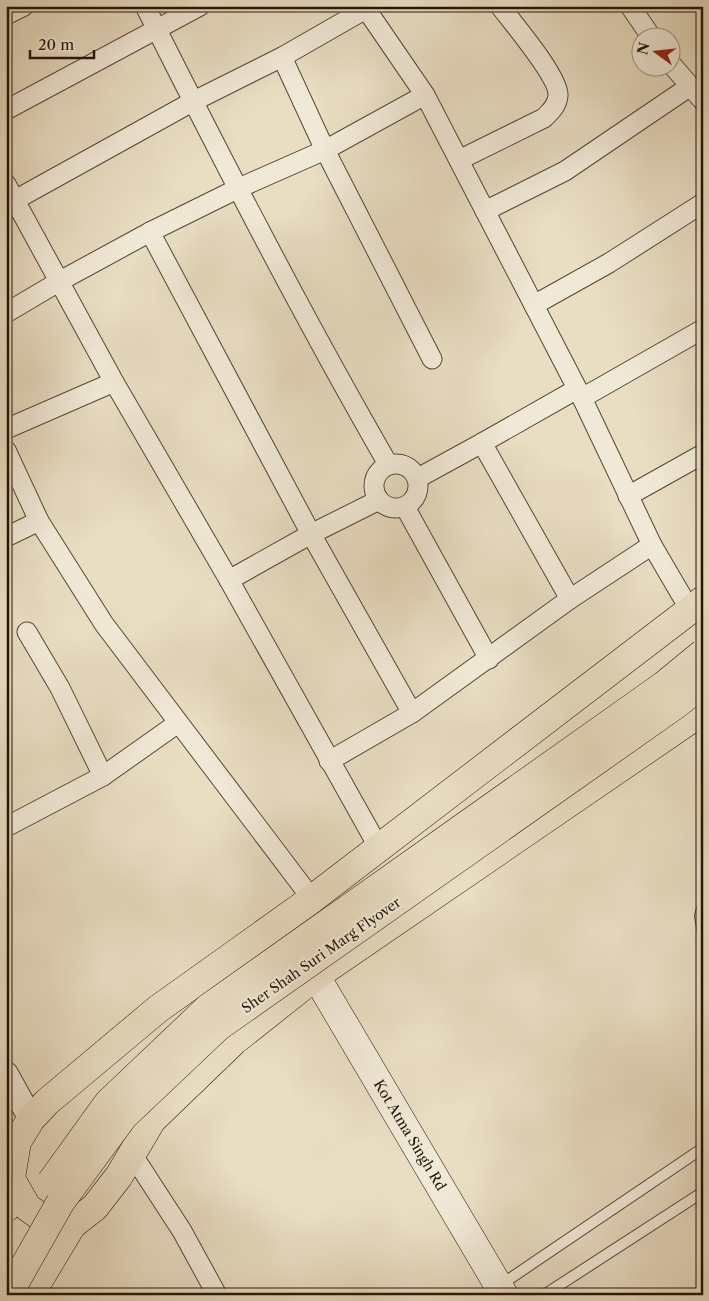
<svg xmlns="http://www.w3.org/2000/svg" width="709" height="1301" viewBox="0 0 709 1301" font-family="'Libre Caslon Text',serif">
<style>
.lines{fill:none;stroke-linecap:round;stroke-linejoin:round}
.service-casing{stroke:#544734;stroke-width:12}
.minor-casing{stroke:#544734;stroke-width:21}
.tertiary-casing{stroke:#544734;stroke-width:26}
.secondary-casing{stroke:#231505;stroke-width:29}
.trunk-casing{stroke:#231505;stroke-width:29}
.service{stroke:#f1e9d7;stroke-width:10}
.minor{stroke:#f1e9d7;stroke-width:19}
.tertiary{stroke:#f1e9d7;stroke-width:24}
.secondary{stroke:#f1e9d7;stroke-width:28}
.trunk{stroke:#e9ddc2;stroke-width:28}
.trunk-bridge-casing{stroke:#231505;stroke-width:29;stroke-linecap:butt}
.trunk-bridge{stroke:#e9ddc2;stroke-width:28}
.labels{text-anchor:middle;stroke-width:4.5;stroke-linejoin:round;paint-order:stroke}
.street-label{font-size:14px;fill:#231505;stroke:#f1e9d7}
</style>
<rect width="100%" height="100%" fill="#e9ddc2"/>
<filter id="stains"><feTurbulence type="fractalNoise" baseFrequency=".004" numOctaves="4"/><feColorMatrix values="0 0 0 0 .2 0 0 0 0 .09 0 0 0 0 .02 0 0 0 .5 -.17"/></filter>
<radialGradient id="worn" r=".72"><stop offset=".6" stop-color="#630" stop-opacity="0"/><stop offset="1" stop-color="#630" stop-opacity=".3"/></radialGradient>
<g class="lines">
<g class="service-casing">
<g id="service">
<polyline points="703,905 700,916 703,934"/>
<polyline points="499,1286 703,1148"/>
<polyline points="544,1295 703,1192"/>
</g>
</g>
<g class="minor-casing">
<g id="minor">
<path d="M145,6C223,161 302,315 388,464"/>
<polyline points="364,6 425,95"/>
<polyline points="630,6 652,38"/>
<polyline points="6,15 24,6"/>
<polyline points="282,57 325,150 432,359"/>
<polyline points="672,65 703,101"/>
<polyline points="6,110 200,6"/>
<path d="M459,160L544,118C550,112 557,106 558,96C560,78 512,22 500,6"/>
<polyline points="6,184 114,382 229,580 379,848"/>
<polyline points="15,200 192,102 282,57 371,6"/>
<polyline points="485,211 565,171 689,87"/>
<polyline points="150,232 311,534 412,713"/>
<polyline points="534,305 609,263 703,203"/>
<polyline points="6,313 60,281 150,232 239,188 325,150 425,95 582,398 652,545 690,610"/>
<polyline points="582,398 703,329"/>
<polyline points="6,429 114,382"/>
<polyline points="482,443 577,389"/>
<polyline points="6,450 39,521 104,624 312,899"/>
<circle cx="396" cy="486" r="22"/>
<polyline points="418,478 482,443 570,599"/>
<polyline points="628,496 703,454"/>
<polyline points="405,507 489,659"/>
<polyline points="6,537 39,521"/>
<polyline points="229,580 311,534 379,500"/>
<polyline points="329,761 412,713 570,599 652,545"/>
<polyline points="103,776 178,723"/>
<polyline points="6,827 103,776 60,688 27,632"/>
<polyline points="132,1154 182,1231 217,1295"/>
</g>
</g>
<g class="tertiary-casing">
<polyline id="tertiary" points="6,1074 31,1119"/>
</g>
<g class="secondary-casing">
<polyline id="secondary" points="304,956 504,1295"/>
</g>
<g class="trunk-casing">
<g id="trunk">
<polyline points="11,1179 27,1207 52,1225 70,1225"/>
<polyline points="6,1208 17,1142 31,1119 47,1102 158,1009 312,899 703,600"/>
<polyline points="30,1295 72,1225 95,1207 119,1176 152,1120 234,1041 316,976 703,711"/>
</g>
</g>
<use href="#service" class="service"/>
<use href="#minor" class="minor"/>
<use href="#tertiary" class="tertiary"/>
<use href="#secondary" class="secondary"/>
<use href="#trunk" class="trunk"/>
<g class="trunk-bridge-casing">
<g id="trunk-bridge">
<polyline points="51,1182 108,1103 208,1008 664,685 703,653"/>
<polyline points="8,1295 60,1203 124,1116 218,1027 677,704 703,683"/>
</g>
</g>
<use href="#trunk-bridge" class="trunk-bridge"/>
</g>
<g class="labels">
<g class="street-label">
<text transform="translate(321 955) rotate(-35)" y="5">Sher Shah Suri Marg Flyover</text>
<text transform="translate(410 1135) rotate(59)" y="5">Kot Atma Singh Rd</text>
</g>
</g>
<rect width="709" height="1301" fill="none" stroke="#e9ddc2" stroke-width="25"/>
<rect x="8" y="8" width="694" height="1286" fill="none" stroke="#231505" stroke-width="2.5"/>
<rect x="12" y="12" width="684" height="1276" fill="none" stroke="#231505"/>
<g transform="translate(656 52) rotate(285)"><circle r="24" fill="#f1e9d7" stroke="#9f9483"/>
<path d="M0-4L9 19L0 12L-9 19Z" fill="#8f2418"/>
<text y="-8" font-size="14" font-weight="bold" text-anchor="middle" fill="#231505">N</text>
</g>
<path d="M30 50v8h64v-8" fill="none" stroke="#231505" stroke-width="2.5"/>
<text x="38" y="50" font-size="15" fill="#231505" stroke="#f1e9d7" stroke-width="4" paint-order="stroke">20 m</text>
<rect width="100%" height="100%" filter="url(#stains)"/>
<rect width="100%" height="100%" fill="url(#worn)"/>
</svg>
